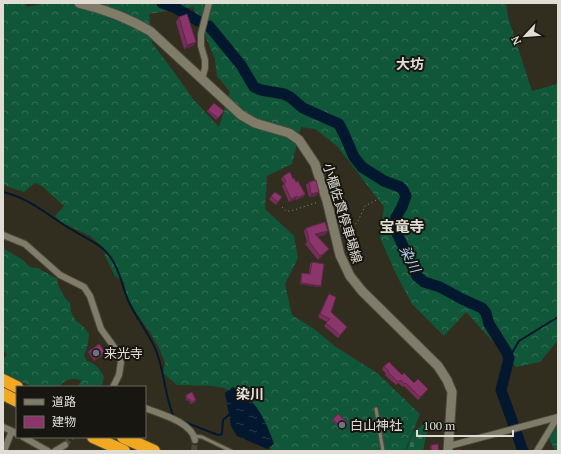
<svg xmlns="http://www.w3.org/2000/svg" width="561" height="454" viewBox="0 0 561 454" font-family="'PT Serif','Noto Sans JP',serif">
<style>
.forest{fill:url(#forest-crowns);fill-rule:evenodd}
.cemetery{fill:url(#cemetery-stones)}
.water{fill:url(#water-ripples)}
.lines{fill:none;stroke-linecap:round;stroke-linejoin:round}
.stream{stroke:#03182e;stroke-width:2}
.river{stroke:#03182e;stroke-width:11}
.street-tunnel{stroke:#4c483a;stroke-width:6;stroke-dasharray:6 3;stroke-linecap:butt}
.lane-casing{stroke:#4d4a3d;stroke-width:5}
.street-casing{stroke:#4d4a3d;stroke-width:8}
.secondary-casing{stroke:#4d4a3d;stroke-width:11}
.highway-casing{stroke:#4d4a3d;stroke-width:14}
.path{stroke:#8c897c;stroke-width:1;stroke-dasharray:1 3;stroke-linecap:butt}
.lane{stroke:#807c6a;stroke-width:3}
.street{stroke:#807c6a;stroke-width:6}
.secondary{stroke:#807c6a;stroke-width:9}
.highway{stroke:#f2a922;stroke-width:12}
.wall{fill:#772e5b}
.shaded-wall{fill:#61264a}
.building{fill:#8a366a;stroke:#61264a}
.worship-dot{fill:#6b7280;stroke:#181610;stroke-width:1.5}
.labels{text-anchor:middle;stroke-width:4;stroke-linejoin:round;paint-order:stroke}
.street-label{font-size:13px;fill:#e0ded4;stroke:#181610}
.poi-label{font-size:13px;fill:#e0ded4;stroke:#181610;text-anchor:start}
.neighbourhood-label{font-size:14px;font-weight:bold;fill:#e0ded4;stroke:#181610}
.water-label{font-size:14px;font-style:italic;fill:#afd1f7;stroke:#181610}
.quarter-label{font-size:15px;font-weight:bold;fill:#e0ded4;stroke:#181610}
</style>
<defs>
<pattern id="forest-crowns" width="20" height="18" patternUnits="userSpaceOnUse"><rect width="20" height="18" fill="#105638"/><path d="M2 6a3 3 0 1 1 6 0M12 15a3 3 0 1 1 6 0" fill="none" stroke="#326e54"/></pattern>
<pattern id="cemetery-stones" width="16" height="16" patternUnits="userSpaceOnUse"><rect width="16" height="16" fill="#105638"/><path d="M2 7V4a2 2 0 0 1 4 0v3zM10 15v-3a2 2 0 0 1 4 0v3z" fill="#326e54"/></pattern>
<pattern id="water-ripples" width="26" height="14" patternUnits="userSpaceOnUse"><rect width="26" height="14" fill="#03182e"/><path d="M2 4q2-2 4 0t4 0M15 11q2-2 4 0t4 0" fill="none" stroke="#27394b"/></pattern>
</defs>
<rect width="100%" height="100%" fill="#322e1f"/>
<g class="forest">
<path d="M3,3H25L27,7L44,3H506L508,17L532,91L558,84V340L540,362L516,367L466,312L444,336L412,304L397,276L380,238L384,207L337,146L315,129L301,127L292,164L267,176L265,209L294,236L298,258L285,284L292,315L314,329L336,347L377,373L420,414L405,451H271L269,440L233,392L224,388L213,386L177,385L163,373L165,363L160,350L150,332L134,310L126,295L124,282L115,276L105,256L104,248L90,236L61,222L55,216L64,206L42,186L35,183L24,192L3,185ZM193,7L215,59L217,76L230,92L219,127L193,99L177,76L152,43L149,14Z"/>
<path d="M3,248L23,260L30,267L38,268L57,279L58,285L65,298L70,303L71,312L76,321L83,326L89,334L88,344L84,356L87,361C96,364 99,368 104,377L101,387H78L81,380C72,378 65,379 59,387H32L6,375L3,370V359L7,355L3,349Z"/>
<polygon points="558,426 558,451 555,451 546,432"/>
</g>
<polygon class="cemetery" points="427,421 432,421 426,436 423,451 406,451 413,433"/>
<path class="water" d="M233,387C235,389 238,390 241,392C258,403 268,426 274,444L267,449L237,436L231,426L225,393Z"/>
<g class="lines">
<g class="stream">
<path d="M3,192C30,198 51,218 74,231C87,239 103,245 111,258C120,270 122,286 128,300C136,319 152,336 158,356C165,376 165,398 174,417"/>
<polyline points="509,358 519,341 558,317"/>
<polyline points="182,421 218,435 222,434 223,420 230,414"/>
</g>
<g class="river">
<polyline points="162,3 174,7 198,21"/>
<polyline points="209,26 241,65 254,87 261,90 284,94 290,97 303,108 339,124 345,136 354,157 362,167 384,181 400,187 403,190 406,196 402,207 396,217 395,229 417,276 424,282 440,287 462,299 482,308 486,313 489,324 506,351 509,358 501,390 523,451"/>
</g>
<g class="street-tunnel">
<polyline points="65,445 72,437"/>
<polyline points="194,451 195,440"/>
</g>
<g class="lane-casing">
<g id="lane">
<polyline points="376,409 383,451"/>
<polyline points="194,436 202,437 231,451"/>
</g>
</g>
<g class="street-casing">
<g id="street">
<polyline points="202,79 205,68 205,60 201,46 201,34 209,3"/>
<polyline points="3,235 25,244 60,275 84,287 90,296 101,329 117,351 121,362 119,375 113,387"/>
<path d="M145,408C160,414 192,422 195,440"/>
<polyline points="3,427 14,432"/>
<polyline points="23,437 48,451"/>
<polyline points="449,446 558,417"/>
<polyline points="4,451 11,433 14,432 17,434"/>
<polyline points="55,451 65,445"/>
<polyline points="537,451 557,418"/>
</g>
</g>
<g class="secondary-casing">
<path id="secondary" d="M79,3C104,9 128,18 150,31L241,115L255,123L289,133L299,140L315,164L327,201L340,255L350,276L362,291L438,366L447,380L452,392L448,451"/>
</g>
<g class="highway-casing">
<g id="highway">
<polyline points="3,380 17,387"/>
<polyline points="3,394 17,401"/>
<polyline points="93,437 124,451"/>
<polyline points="123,437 154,451"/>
</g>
</g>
<g class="path">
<polyline points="282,207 286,211 291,211 318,202"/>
<polyline points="340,226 352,226 357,223 365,206 380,198"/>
</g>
<use href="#lane" class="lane"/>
<use href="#street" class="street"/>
<use href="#secondary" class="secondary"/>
<use href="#highway" class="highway"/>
</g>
<g class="wall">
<polygon points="179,17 196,42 193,46 184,49 176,22"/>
<polygon points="214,103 224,111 216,120 207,111"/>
<polygon points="283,176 296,182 305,194 303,197 296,200 296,199 289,202 282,186 284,184 281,179"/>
<polygon points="309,182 319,192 316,196 309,197 306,185"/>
<polygon points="275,192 282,197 276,205 269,199"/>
<polygon points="306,228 328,231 325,235 317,237 329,249 318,260 305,244 307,242 304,231"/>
<polygon points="312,262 321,286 319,287 300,284 301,275 302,273 309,274 310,264"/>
<polygon points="329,294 331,312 345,330 338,338 324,326 327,322 318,317 327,297"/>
<polygon points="89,351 105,352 104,354 94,361 88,352"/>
<polygon points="384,366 402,375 414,383 428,389 426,392 418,400 404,386 403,387 398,383 396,385 385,375 386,374 382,369"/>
<polygon points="186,395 196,400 195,402 190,404 189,400 187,401 185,396"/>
<polygon points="333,419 348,423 341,430 332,420"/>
<polygon points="431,445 439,451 431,451 430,447"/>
</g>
<g class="shaded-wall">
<polygon points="196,42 193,46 184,49 187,45"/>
<polygon points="319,192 316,196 309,197 311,194"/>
<polygon points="305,194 303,197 296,200 298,198"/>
<polygon points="297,196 296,199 289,202 291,199"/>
<polygon points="328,231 325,235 313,238 315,234"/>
<polygon points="329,249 318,260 320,256"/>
<polygon points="301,283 321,286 319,287 300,284"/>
</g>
<g class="building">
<polygon points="187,14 196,42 187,45 179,17"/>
<polygon points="214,103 224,111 218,118 208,110"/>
<polygon points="290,172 293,179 294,178 296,182 298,181 305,194 298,198 297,196 291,199 284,184 286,182 283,176"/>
<polygon points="316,180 319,192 311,194 309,182"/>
<polygon points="275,192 282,197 278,202 271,196"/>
<polygon points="325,222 328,231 315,234 329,249 320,256 308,240 309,239 306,228"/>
<polygon points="312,262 324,264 321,286 301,283 302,273 310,274"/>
<polygon points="329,294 336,297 331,312 347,327 340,335 326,323 330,319 320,314"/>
<polygon points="99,344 105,352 95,359 89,351"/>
<polygon points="389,362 402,375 404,373 414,383 418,379 428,389 420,397 406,383 405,384 400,380 398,382 388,372 389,371 384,366"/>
<polygon points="192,392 196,400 191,402 190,399 188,400 186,395"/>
<polygon points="338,414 348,423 342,429 333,419"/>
<polygon points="438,444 439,451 432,451 431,445"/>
<polygon points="460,449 460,451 456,451 456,450"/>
</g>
<g class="worship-dot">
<circle cx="96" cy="353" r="4"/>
<circle cx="342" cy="425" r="4"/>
</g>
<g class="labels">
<g class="street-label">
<text transform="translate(343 213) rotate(73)" y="5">小櫃佐貫停車場線</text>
</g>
<g class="poi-label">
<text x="104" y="358">来光寺</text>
<text x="350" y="430">白山神社</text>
</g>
<g class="neighbourhood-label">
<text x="410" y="69">大坊</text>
<text x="250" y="399">染川</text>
</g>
<g class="water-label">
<text transform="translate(410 259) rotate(63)" y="5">染川</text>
</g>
<g class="quarter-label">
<text x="402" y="232">宝竜寺</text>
</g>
</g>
<rect width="561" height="454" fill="none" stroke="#e0ded4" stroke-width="8"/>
<rect x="16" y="386" width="130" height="52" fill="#181610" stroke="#68665e"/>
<rect x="24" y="399" width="20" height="6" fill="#807c6a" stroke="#68665e"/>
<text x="52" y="406" font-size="12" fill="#e0ded4">道路</text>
<rect x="24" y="416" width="20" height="12" fill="#8a366a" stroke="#68665e"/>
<text x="52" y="426" font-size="12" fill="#e0ded4">建物</text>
<g transform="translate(525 36) rotate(244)" stroke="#181610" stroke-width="3" paint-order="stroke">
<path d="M0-3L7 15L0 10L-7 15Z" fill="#e0ded4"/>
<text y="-6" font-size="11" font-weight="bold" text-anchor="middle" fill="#e0ded4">N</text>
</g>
<path d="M417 430v6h96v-6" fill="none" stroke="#e0ded4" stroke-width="2"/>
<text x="423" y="430" font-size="12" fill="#e0ded4" stroke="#181610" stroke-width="3" paint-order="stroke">100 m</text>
</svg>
